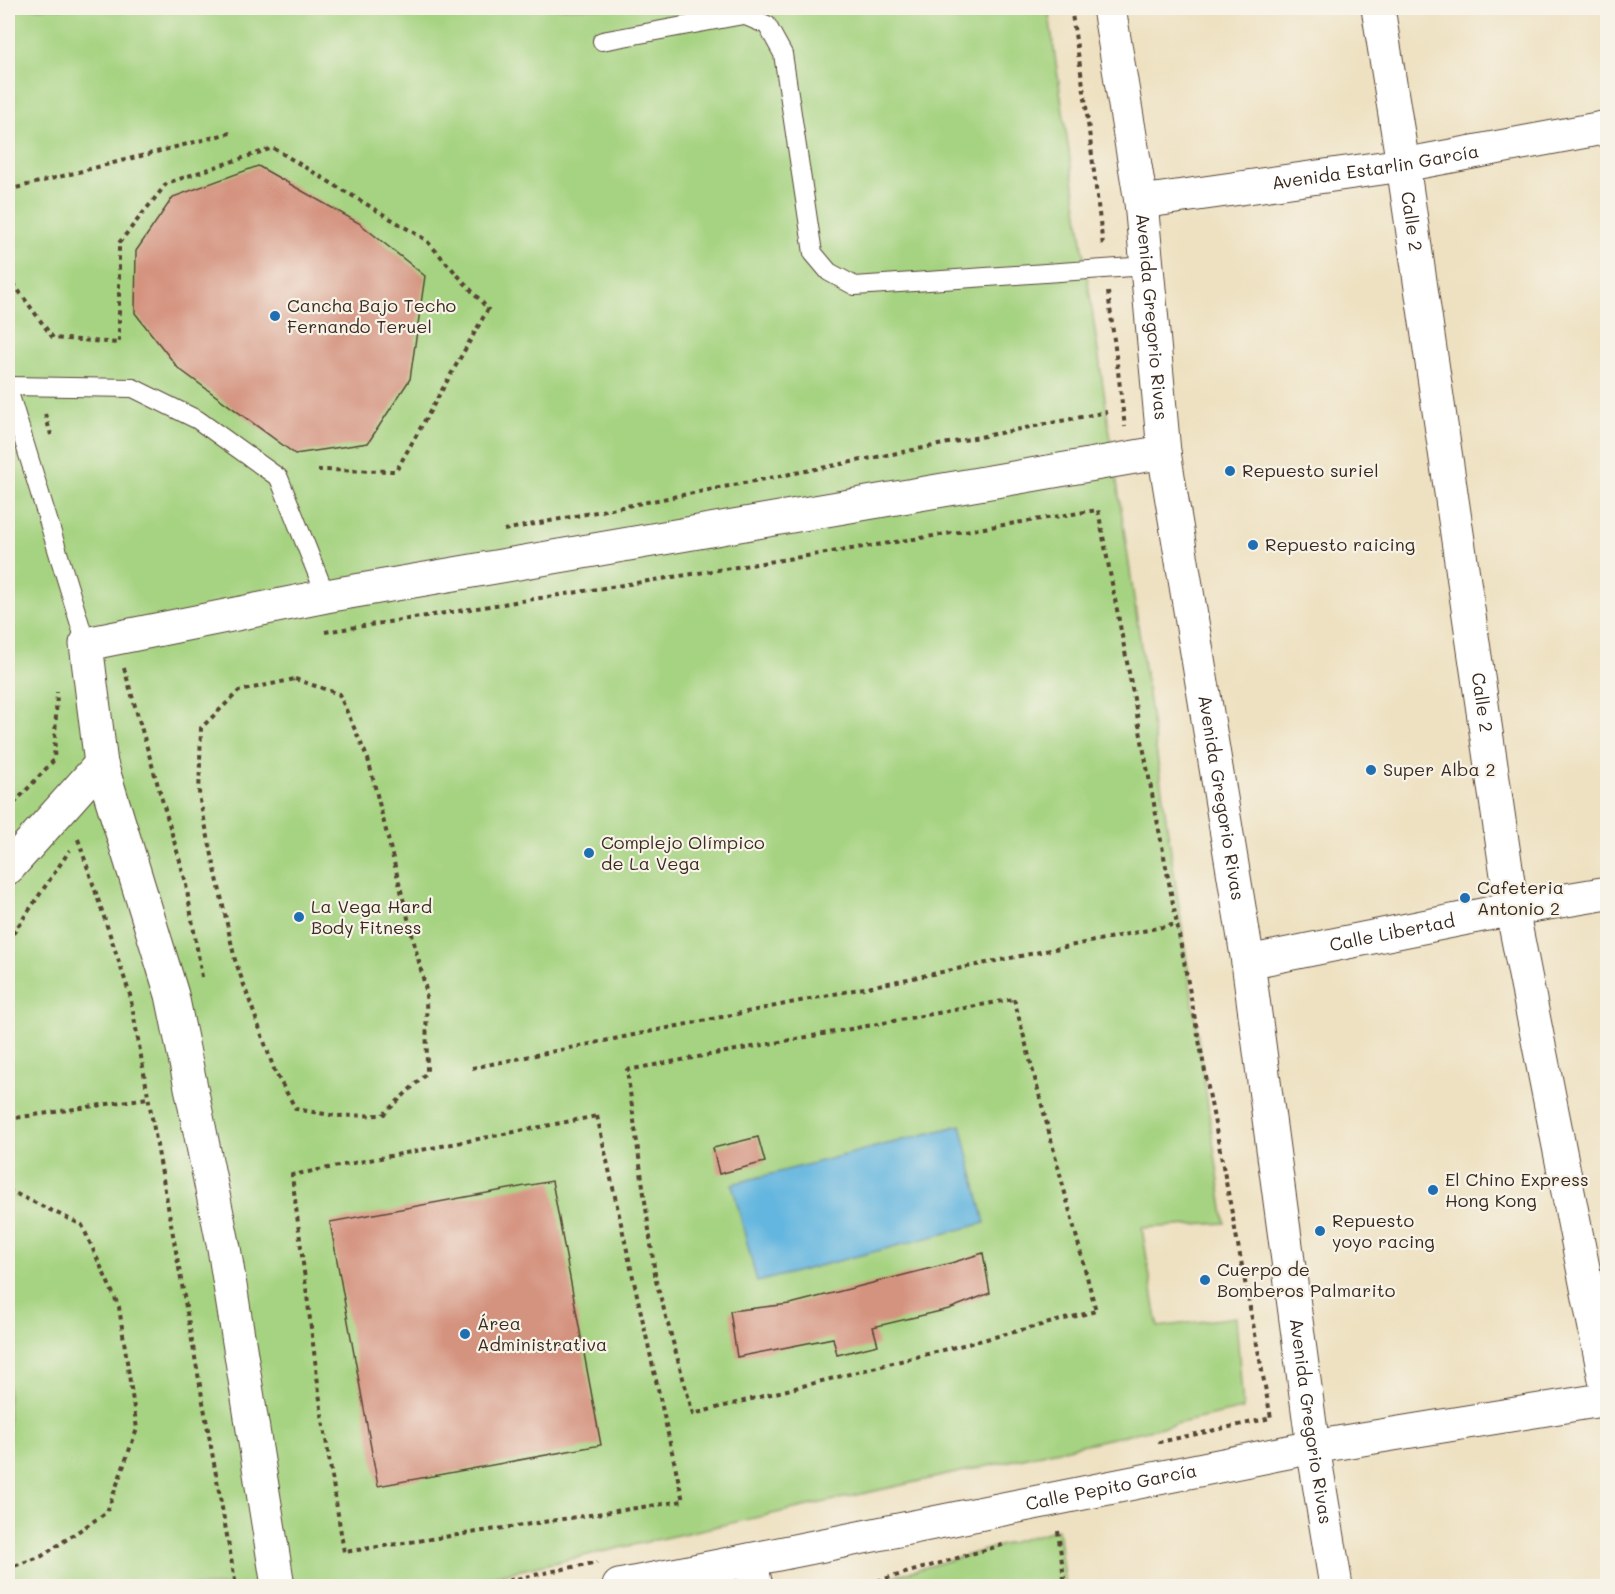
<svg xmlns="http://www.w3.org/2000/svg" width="1615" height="1594" viewBox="0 0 1615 1594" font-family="Mali,sans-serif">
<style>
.green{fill:#a6d381;stroke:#707e50;stroke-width:1.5}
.water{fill:#64b6df;stroke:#50707e;stroke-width:1.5}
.building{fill:#d4937f}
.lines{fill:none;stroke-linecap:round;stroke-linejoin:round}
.lane-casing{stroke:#564536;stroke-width:20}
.street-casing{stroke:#564536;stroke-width:35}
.secondary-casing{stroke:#564536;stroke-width:35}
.path{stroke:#564536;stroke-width:4;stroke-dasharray:4.5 4.5;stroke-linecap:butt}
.lane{stroke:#fff;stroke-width:18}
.street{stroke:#fff;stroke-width:33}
.secondary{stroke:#fff;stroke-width:33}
.poi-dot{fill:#1f6fb2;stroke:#f7f3e8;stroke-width:2}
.labels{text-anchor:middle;stroke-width:4.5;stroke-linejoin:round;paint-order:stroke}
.street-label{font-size:18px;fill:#3b2a1e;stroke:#f7f3e8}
.poi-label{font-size:18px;fill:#3b2a1e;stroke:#f7f3e8;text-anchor:start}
</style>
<rect width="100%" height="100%" fill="#f7f3e8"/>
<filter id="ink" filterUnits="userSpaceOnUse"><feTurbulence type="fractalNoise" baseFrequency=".0167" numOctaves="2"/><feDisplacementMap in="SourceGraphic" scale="12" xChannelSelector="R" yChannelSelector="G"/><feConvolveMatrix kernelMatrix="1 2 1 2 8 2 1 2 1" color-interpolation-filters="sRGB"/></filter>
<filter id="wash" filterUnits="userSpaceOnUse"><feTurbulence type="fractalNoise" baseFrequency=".008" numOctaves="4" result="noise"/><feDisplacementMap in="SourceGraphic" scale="24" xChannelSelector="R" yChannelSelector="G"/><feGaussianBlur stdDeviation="1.35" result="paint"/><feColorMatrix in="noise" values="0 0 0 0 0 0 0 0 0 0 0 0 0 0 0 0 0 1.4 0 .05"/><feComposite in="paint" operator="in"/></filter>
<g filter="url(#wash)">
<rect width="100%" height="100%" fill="#eee1c1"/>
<g class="green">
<polygon points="8,8 1048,8 1225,1223 1142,1228 1158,1327 1236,1317 1243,1409 449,1586 8,1586"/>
<polygon points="1058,1529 1065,1586 860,1586"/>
</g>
<polygon class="water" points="961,1125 985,1223 757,1282 732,1184"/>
<g id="blocks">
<g class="building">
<polygon points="258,166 359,223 425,276 410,379 368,443 295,454 178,368 135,313 136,251 173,197"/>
<polygon points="758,1137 765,1162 719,1174 713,1148"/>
<polygon points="552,1181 601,1445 378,1486 330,1222"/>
<polygon points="983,1253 990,1293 949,1309 873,1327 878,1345 837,1355 833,1338 737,1357 730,1311 790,1304 951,1263"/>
</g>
</g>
</g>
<g filter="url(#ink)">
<use href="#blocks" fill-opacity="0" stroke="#564536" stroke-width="1.5"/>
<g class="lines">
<g class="lane-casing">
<g id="lane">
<polyline points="602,41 743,15 767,25 783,54 813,253 829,272 855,286 1147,266"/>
<polyline points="8,386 133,388 198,420 279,478 326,596"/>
<polyline points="8,389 86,644"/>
</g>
</g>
<g class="street-casing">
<g id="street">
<path id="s1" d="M1378,8L1403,165L1512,909L1608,1394"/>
<path id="s2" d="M1141,202L1403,165L1608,127"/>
<polyline points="8,868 101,764"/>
<path id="s3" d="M1248,962L1512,909L1608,893"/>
<polyline points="750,1560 756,1586"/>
<polyline points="278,1586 224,1248 172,995 101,764 86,644 326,596 1164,452"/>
</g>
</g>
<g class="secondary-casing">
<g id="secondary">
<path id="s4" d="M1109,8L1141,202L1164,452L1248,962L1313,1447L1336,1586"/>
<path id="s5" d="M619,1586L1313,1447L1608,1399"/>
</g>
</g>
<g class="path">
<polyline points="1071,8 1085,98 1103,246"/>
<polyline points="8,190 234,132"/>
<polyline points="8,276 53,338 119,343 119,243 167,183 273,148 426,240 488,309 396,471 318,470"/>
<polyline points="1108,292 1125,427"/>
<polyline points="45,414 51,435"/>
<polyline points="504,530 1107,412"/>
<polyline points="325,632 1098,510 1271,1418 1155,1443"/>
<polyline points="124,668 185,879 202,977"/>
<polygon points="295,679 339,694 368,759 426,990 427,1073 383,1115 336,1116 296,1109 275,1072 235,960 199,796 201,728 239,691"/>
<polyline points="8,810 54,760 57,692"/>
<polyline points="78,839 130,995 236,1586"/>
<polyline points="8,941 70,850"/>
<polygon points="1014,999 1096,1311 693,1414 656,1281 627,1070"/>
<polyline points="472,1068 1177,924"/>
<polygon points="597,1116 683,1501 344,1552 321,1408 292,1175"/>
<polyline points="8,1119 148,1098"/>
<polyline points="8,1190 82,1225 119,1307 137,1429 107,1512 42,1556 8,1568"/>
<polyline points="1058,1531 1065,1586"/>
<polyline points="482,1586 597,1562"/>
<polyline points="860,1586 1006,1544"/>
</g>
<use href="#lane" class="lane"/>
<use href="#street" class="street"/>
<use href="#secondary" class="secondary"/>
</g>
</g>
<g class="poi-dot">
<circle cx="275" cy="316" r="6"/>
<circle cx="1230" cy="471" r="6"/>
<circle cx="1253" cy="545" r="6"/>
<circle cx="1371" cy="770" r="6"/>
<circle cx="589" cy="853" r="6"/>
<circle cx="1465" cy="898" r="6"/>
<circle cx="299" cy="917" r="6"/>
<circle cx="1433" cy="1190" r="6"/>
<circle cx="1320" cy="1231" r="6"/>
<circle cx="1205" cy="1280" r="6"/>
<circle cx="465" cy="1334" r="6"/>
</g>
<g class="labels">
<g class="street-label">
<text dy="6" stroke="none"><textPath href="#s2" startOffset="237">Avenida Estarlin García</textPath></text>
<text dy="6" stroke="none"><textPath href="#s1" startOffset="216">Calle 2</textPath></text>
<text dy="6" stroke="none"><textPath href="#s4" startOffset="312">Avenida Gregorio Rivas</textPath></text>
<text dy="6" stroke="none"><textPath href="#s1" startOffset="702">Calle 2</textPath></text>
<text dy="6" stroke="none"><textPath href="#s4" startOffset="798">Avenida Gregorio Rivas</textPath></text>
<text dy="6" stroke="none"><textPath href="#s3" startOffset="147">Calle Libertad</textPath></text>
<text dy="6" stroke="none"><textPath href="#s4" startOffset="1428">Avenida Gregorio Rivas</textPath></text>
<text dy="6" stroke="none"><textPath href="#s5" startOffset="502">Calle Pepito García</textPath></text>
</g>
<g class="poi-label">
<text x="287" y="312">Cancha Bajo Techo<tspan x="287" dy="21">Fernando Teruel</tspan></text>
<text x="1242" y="477">Repuesto suriel</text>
<text x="1265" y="551">Repuesto raicing</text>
<text x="1383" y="776">Super Alba 2</text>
<text x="601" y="849">Complejo Olímpico<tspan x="601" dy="21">de La Vega</tspan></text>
<text x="1477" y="894">Cafeteria<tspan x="1477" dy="21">Antonio 2</tspan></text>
<text x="311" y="913">La Vega Hard<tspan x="311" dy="21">Body Fitness</tspan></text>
<text x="1445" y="1186">El Chino Express<tspan x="1445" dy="21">Hong Kong</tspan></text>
<text x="1332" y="1227">Repuesto<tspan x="1332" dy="21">yoyo racing</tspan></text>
<text x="1217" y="1276">Cuerpo de<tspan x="1217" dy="21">Bomberos Palmarito</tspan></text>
<text x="477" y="1330">Área<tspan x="477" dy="21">Administrativa</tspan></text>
</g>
</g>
<rect width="1615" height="1594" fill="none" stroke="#f7f3e8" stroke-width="30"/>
</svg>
